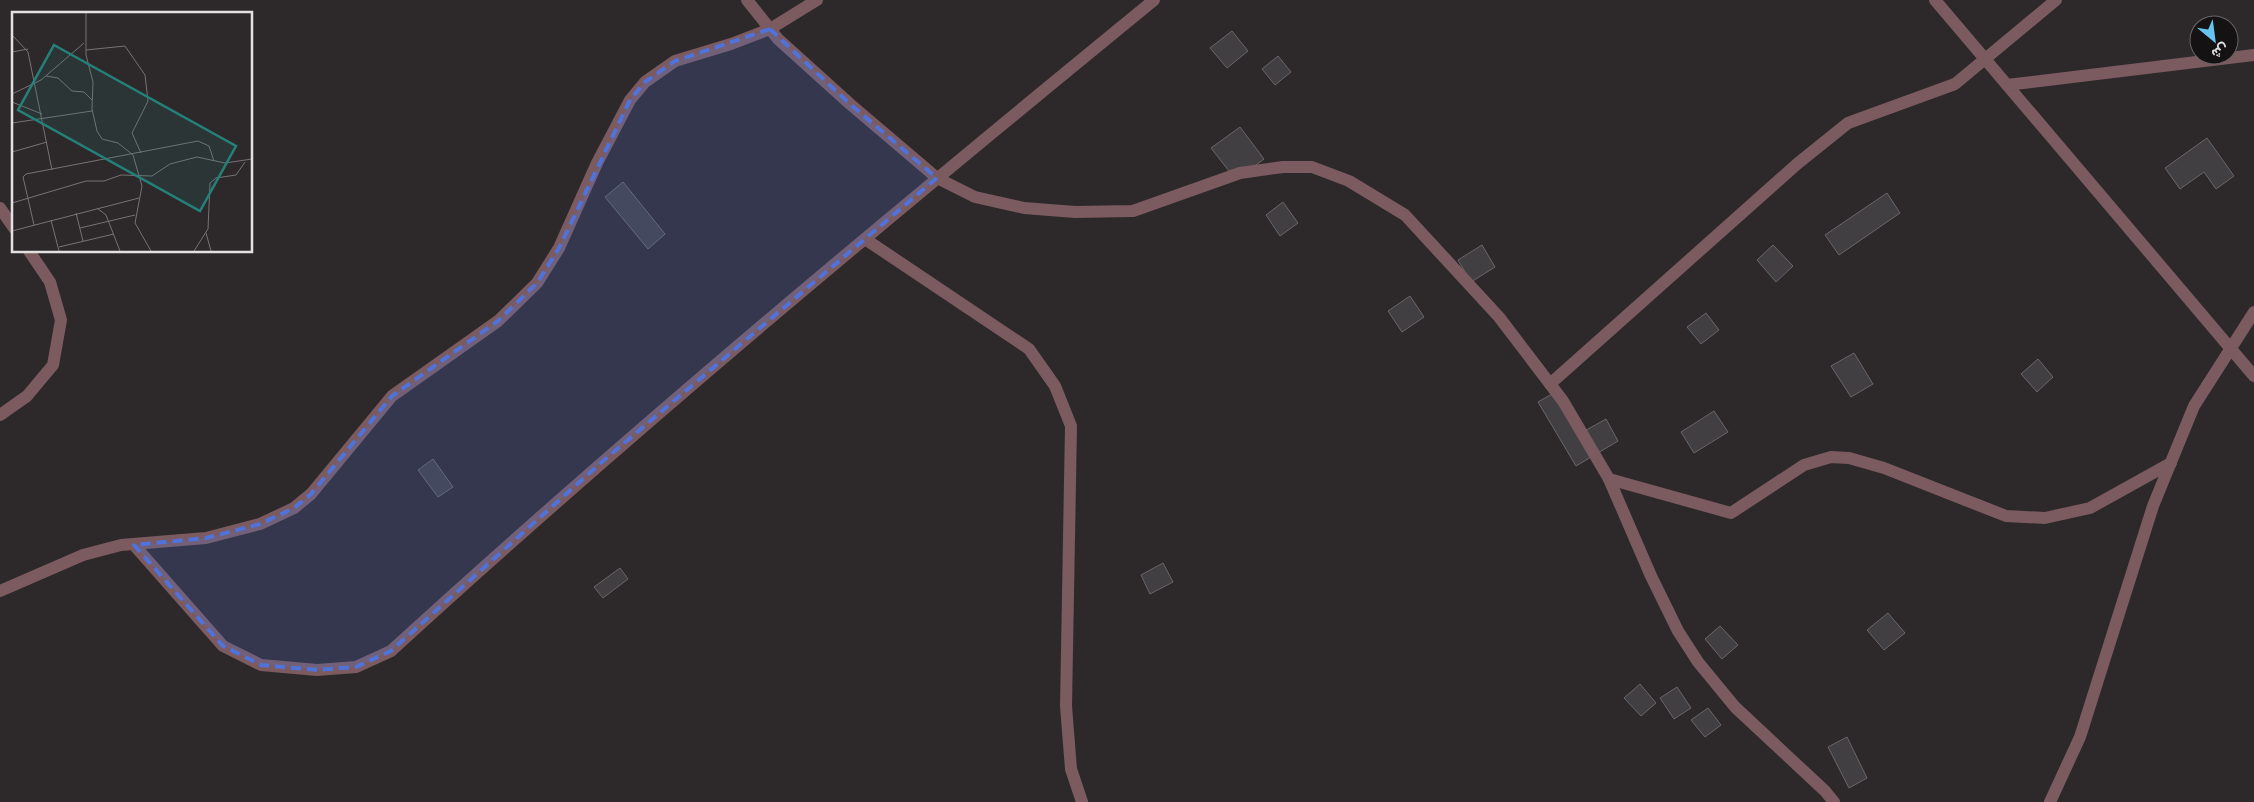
<svg xmlns="http://www.w3.org/2000/svg" width="2254" height="802" viewBox="0 0 2254 802" font-family="Inter,Vazirmatn,sans-serif">
<style>
.building{fill:#423f42;stroke:#69666a}
.lines{fill:none;stroke-linecap:round;stroke-linejoin:round}
.minor{stroke:#7b5a60;stroke-width:12}
.marked{fill:#4f73db;fill-opacity:0.2;stroke:#4f73db;stroke-width:4;stroke-dasharray:10 6;stroke-linejoin:round}
.inset-road{fill:none;stroke:#767375;stroke-width:1}
.view{fill:#24817a;fill-opacity:0.15;stroke:#24817a;stroke-width:2.5}
.inset-edge{fill:none;stroke:#e4e1e3;stroke-width:2.5}
</style>
<rect width="100%" height="100%" fill="#2d292b"/>
<g class="building">
<polygon points="1232,31 1248,51 1227,68 1210,48"/>
<polygon points="1278,56 1291,72 1275,85 1262,69"/>
<polygon points="1240,127 1264,159 1236,180 1211,148"/>
<polygon points="2207,138 2234,176 2216,189 2204,172 2180,189 2165,168"/>
<polygon points="623,182 665,234 648,249 605,197"/>
<polygon points="1887,193 1900,213 1839,255 1825,235"/>
<polygon points="1283,202 1298,223 1280,236 1266,215"/>
<polygon points="1482,245 1495,267 1471,282 1458,260"/>
<polygon points="1773,245 1793,266 1776,282 1757,260"/>
<polygon points="1410,296 1424,317 1402,332 1388,311"/>
<polygon points="1706,313 1719,330 1701,344 1687,327"/>
<polygon points="1854,353 1873,384 1851,397 1831,366"/>
<polygon points="2038,359 2053,377 2037,392 2021,374"/>
<polygon points="1557,391 1581,433 1606,419 1618,441 1576,466 1538,402"/>
<polygon points="1714,411 1728,432 1694,453 1681,432"/>
<polygon points="433,459 453,487 438,497 418,470"/>
<polygon points="1163,563 1173,582 1150,594 1141,575"/>
<polygon points="620,568 628,579 603,598 594,587"/>
<polygon points="1888,613 1905,633 1884,650 1867,630"/>
<polygon points="1720,626 1738,645 1722,659 1705,639"/>
<polygon points="1640,684 1656,703 1641,716 1624,698"/>
<polygon points="1677,687 1691,708 1674,719 1660,698"/>
<polygon points="1708,708 1721,725 1705,737 1691,720"/>
<polygon points="1847,737 1867,778 1849,788 1828,747"/>
</g>
<g class="lines">
<g class="minor">
<polyline points="747,0 778,39 850,104 937,178 975,197 1024,208 1075,212 1133,211 1240,173 1283,167 1312,167 1349,181 1405,215 1499,317 1563,401 1609,479 1651,576 1678,631 1698,662 1735,707 1825,791 1834,802"/>
<polyline points="1935,0 2254,376"/>
<polyline points="2007,85 2254,55"/>
<polyline points="0,208 14,228"/>
<polyline points="865,239 1029,349 1055,386 1071,426 1066,706 1071,769 1082,802"/>
<polyline points="1550,384 1797,164 1848,123 1955,84 2056,0"/>
<polyline points="0,415 27,396 53,365 61,320 50,282 29,251"/>
<polyline points="1609,479 1731,513 1804,465 1831,457 1849,458 1884,468 2006,516 2045,518 2090,508 2171,463"/>
<path d="M134,545L223,646L261,665L317,670L356,667L391,651C638,425 895,212 1154,0"/>
<polyline points="0,591 83,555 121,545 206,538 260,524 294,508 311,494 392,396 498,321 537,283 559,248 597,163 630,100 645,82 675,61 731,44 770,29 817,0"/>
<polyline points="2050,802 2080,737 2153,506 2194,406 2254,312"/>
</g>
</g>
<path class="marked" d="M770,29L850,104L937,178L602,462L391,651L356,667L317,670L261,665L223,646L134,545L206,538L260,524L294,508L311,494L392,396L498,321L537,283L559,248L630,100L645,82L675,61Z"/>
<g transform="translate(12 12)">
<rect width="240" height="240" fill="#2d292b"/>
<path class="inset-road" d="M74,1V43L81,70L80,97L85,119L90,127L106,131L121,143L130,174L123,211L139,239M0,23L16,40L40,158M74,38L113,34L133,63L136,89L120,121L129,141M0,40L16,37M34,64L46,66L60,79L72,80L80,88M0,82L29,68L72,31M0,90L30,102M0,111L80,99M0,140L35,130M0,191L74,169H92L109,163L140,164L158,152L185,145L213,151L240,147M85,196L94,203L108,239M64,201L71,229M39,208L47,239M22,213L11,165L14,162L186,129L197,134L202,149M68,216L123,203M0,219L127,186M194,221L199,239M47,235L102,222M182,239L196,217L198,171L204,166L224,163L233,150"/>
<path class="view" d="M42,33L224,134L188,199L6,98Z"/>
<rect width="240" height="240" class="inset-edge"/>
</g>
<g transform="translate(2214 40) rotate(151)"><circle r="24" fill="#141213" stroke="#676566"/>
<path d="M0-4L9 19L0 12L-9 19Z" fill="#67c4ef"/>
<text y="-8" font-size="14" font-weight="bold" text-anchor="middle" fill="#e4e1e3">ش</text>
</g>
</svg>
